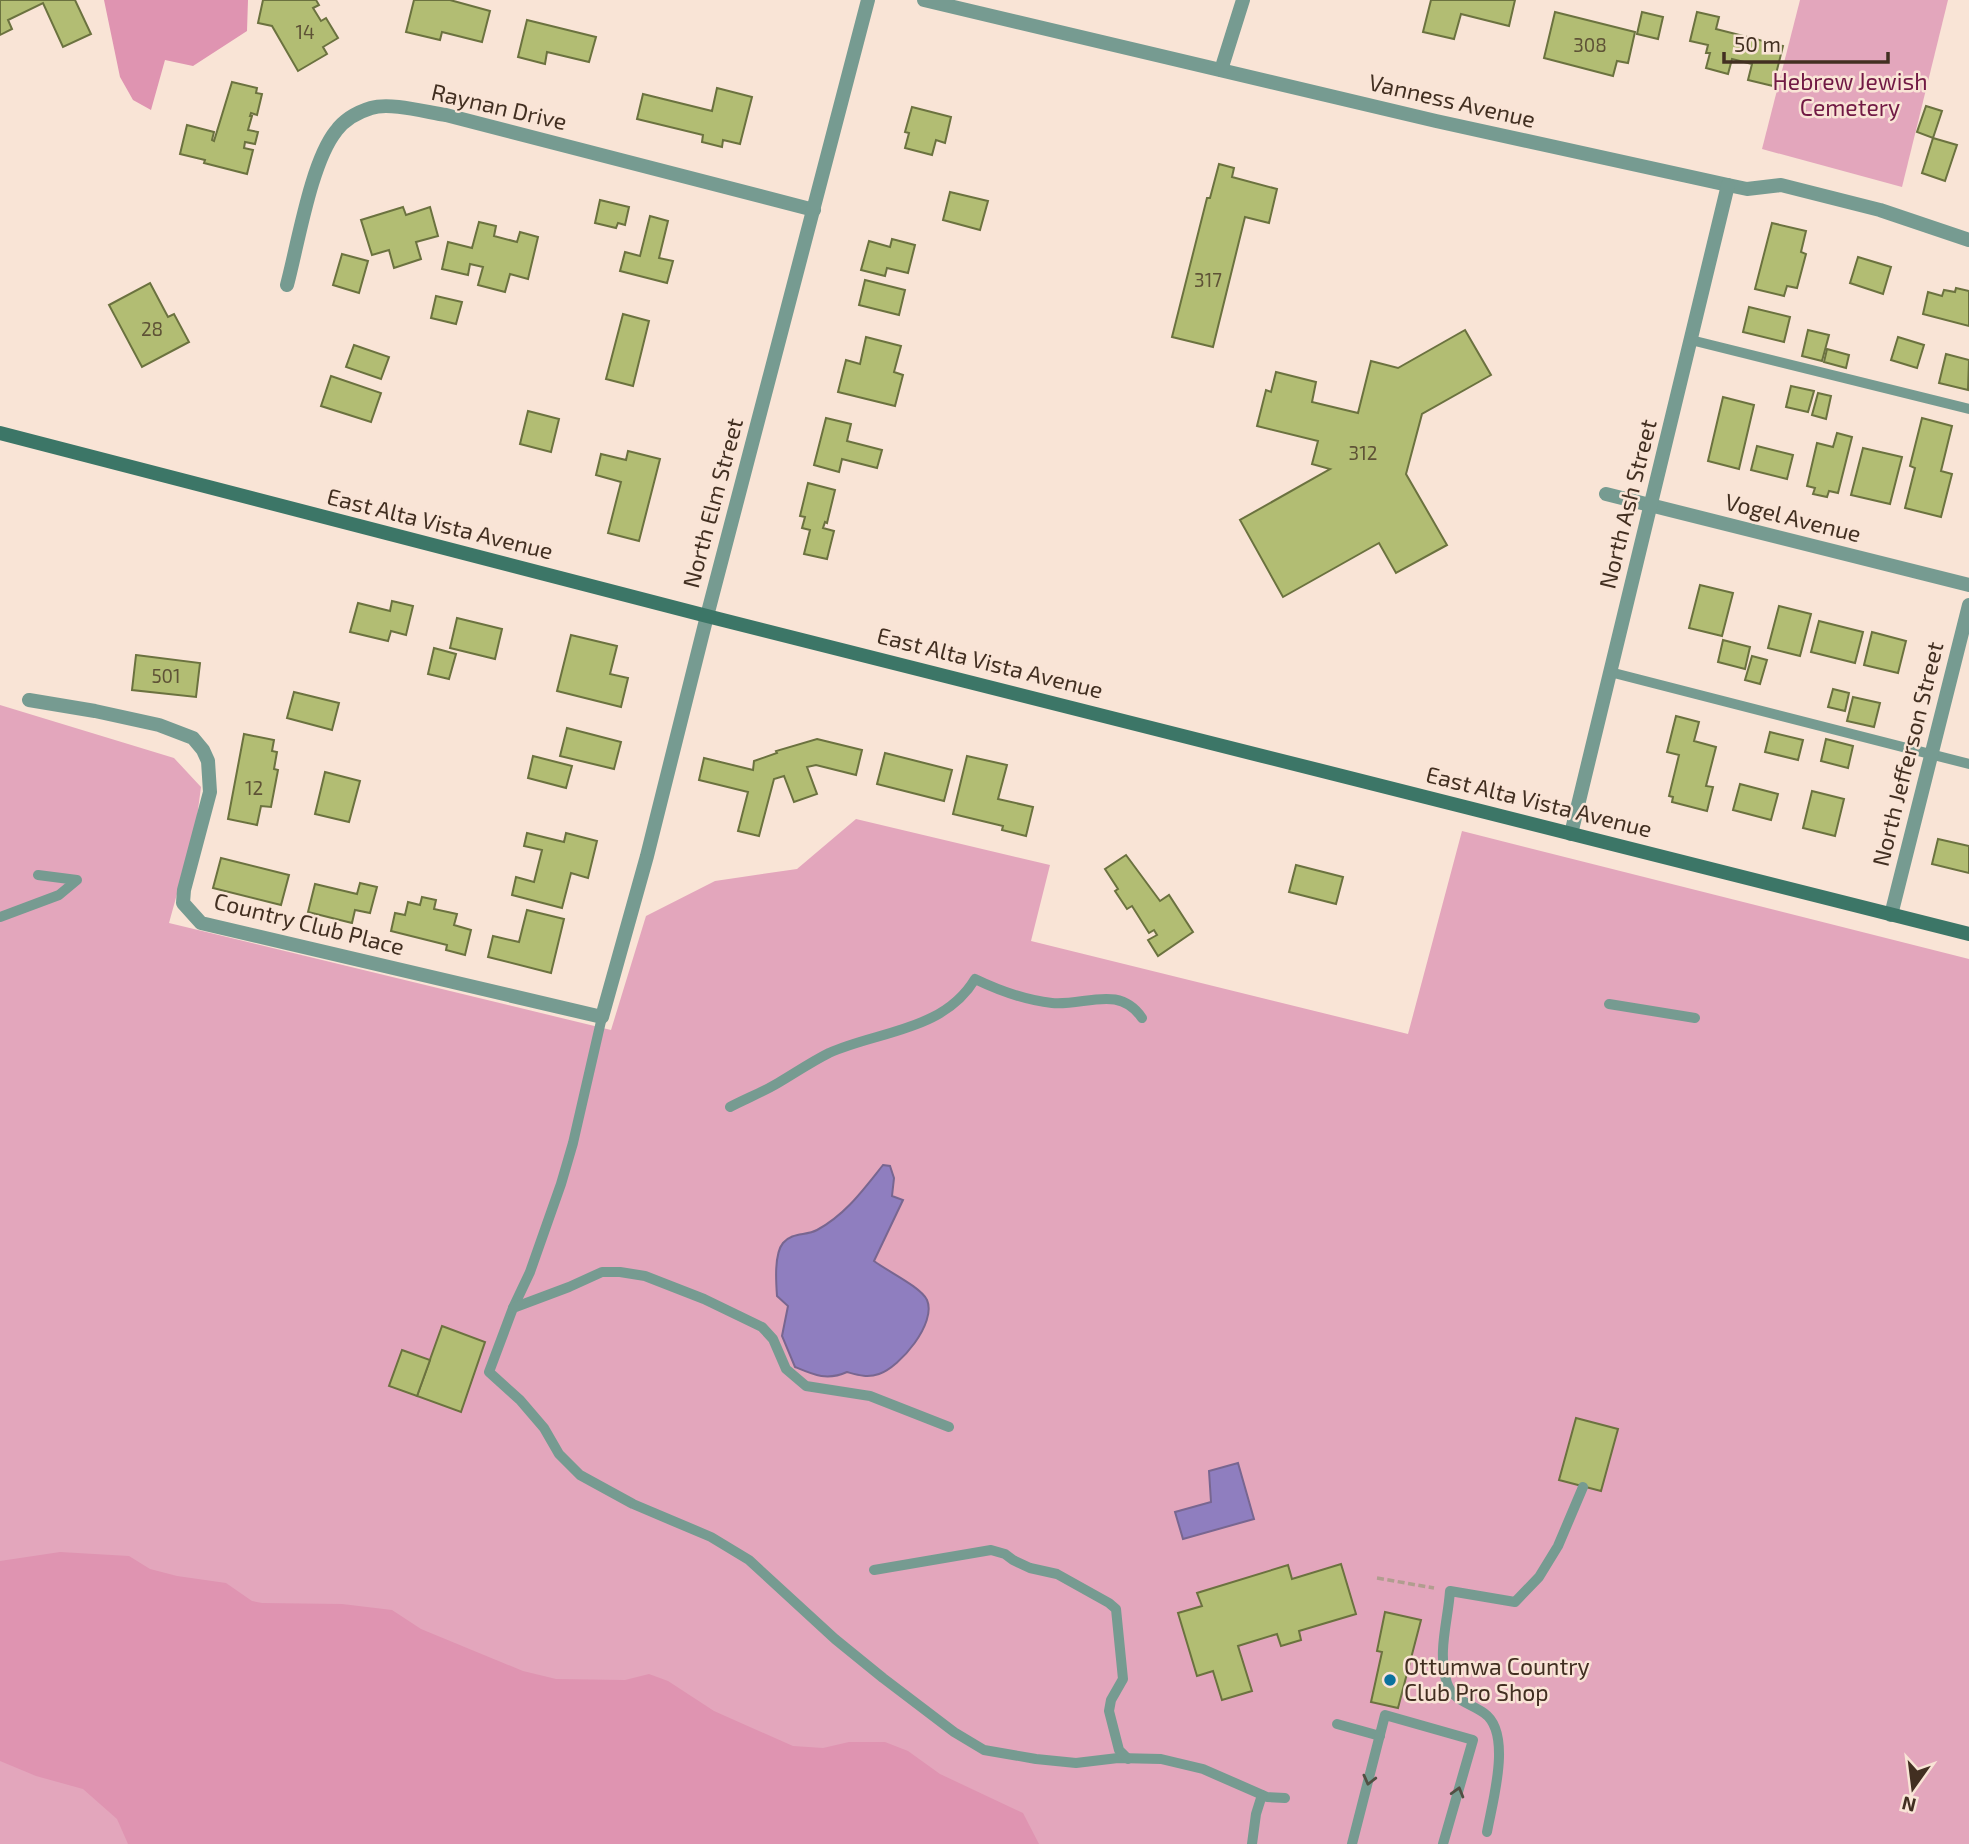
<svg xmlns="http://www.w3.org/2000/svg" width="1969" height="1844" viewBox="0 0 1969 1844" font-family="'Exo 2',sans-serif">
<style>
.green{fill:#e3a6bc}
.forest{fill:#df94b1}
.water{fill:#8f7ebf;stroke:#786690;stroke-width:2}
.building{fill:#b2bd73;stroke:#6b723f;stroke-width:2}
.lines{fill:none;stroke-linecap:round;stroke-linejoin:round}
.path{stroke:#b19d8f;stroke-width:3.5;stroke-dasharray:7 3.5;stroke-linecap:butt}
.service{stroke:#769b91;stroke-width:10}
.minor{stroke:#769b91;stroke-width:14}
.tertiary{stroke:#769b91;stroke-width:14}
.secondary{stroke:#3c7667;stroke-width:14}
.oneway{stroke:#524f43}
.poi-dot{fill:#0b729e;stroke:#f9e4d6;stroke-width:2.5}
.labels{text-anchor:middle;stroke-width:5;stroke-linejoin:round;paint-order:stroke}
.number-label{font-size:19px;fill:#5e5236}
.park-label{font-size:23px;fill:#711944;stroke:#f9e4d6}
.street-label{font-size:23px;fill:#422f21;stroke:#f9e4d6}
.poi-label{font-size:23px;fill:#422f21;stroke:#f9e4d6;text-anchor:start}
</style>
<rect width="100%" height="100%" fill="#f9e4d6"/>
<g class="green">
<polygon points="1800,0 1948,0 1902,187 1762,149"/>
<polygon points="0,705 174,758 201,787 196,825 169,923 611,1030 646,916 715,881 797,869 856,819 1050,865 1031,941 1408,1034 1462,831 1969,959 1969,1844 0,1844"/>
</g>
<g class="forest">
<polygon points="104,0 248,0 247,31 193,66 165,60 151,110 133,100 120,77"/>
<polygon points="60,1552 129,1556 150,1569 177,1576 226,1583 252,1601 262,1603 342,1604 392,1610 421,1629 523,1671 556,1679 625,1680 649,1674 668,1681 714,1711 793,1746 823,1748 849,1742 885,1742 908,1751 940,1774 1023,1813 1039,1844 128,1844 117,1819 83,1789 36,1776 0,1761 0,1561"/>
</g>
<g class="water">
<path d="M883,1165L890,1166L894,1178L892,1196L903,1200L874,1261C887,1271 921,1287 927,1300C937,1323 900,1367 879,1374C867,1378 858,1375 847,1372C827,1381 814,1375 795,1367L782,1336L788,1306L777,1296C776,1282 774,1254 783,1243C792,1232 806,1236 817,1230C846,1214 863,1190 883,1165Z"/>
<polygon points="1238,1463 1254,1519 1183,1539 1175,1512 1211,1502 1209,1471"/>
</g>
<g class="building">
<polygon points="0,0 75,0 91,34 63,47 43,3 8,20 12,29 0,35"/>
<polygon points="263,0 316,0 319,5 313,8 321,21 326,18 338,38 323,47 327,54 298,71 272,26 258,23"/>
<polygon points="414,0 450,0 490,11 482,42 442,32 440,40 406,32"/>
<polygon points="1431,0 1515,0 1509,26 1461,14 1454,39 1423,32"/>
<polygon points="1555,12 1635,32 1628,63 1617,61 1613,76 1544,58"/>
<polygon points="1642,12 1663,17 1658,39 1637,34"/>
<polygon points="1697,12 1719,17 1716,29 1783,46 1773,86 1748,80 1752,64 1732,59 1728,74 1706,68 1710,53 1706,53 1708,45 1690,41"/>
<polygon points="527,20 596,37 589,62 547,52 545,64 518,57"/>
<polygon points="232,82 257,88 256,93 262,94 257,115 251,113 250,116 252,116 248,130 258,132 255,144 245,142 244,148 253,150 247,174 204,163 205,160 180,154 187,125 214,132 212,140 214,141"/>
<polygon points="717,88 752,97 740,144 723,140 722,147 702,142 703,135 637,119 643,94 712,111"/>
<polygon points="1926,106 1942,111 1933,138 1917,132"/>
<polygon points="912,107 951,117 945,143 936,140 932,155 905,148 909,133 905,132"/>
<polygon points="1933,138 1957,145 1945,181 1922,173"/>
<polygon points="1219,164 1234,168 1232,177 1277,189 1269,223 1245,217 1213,347 1172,337 1207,198 1210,198"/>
<polygon points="950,192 988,201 980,230 943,220"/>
<polygon points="600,200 629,207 625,225 618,223 616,228 595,223"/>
<polygon points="403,207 406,215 430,207 438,236 416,242 421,259 394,268 389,250 372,255 361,220"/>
<polygon points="650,216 668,221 659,258 673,261 667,283 620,271 625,252 640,256"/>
<polygon points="479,222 496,226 494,236 517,242 520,232 538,237 528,279 510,274 505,292 478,285 483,267 470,264 468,275 442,269 448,242 472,248"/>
<polygon points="1772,223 1806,231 1801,252 1806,254 1797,288 1787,286 1784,296 1755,289"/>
<polygon points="892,239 915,245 908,273 887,268 885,276 861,270 869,241 890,247"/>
<polygon points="342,254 368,261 359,293 333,285"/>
<polygon points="1858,257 1891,267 1883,294 1850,283"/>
<polygon points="865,280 905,290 899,315 859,305"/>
<polygon points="150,283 168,317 174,314 189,342 142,367 109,305"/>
<polygon points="1956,288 1969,291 1969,326 1923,314 1928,292 1942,296 1944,290 1955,292"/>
<polygon points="436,296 462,302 456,324 431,318"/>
<polygon points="1749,307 1790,317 1784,342 1743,332"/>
<polygon points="623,314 649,321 633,386 606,379"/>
<polygon points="1465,330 1491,375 1422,414 1406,474 1447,545 1396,573 1379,543 1283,597 1240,520 1330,469 1312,464 1318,441 1257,426 1266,390 1271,392 1276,372 1316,382 1312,402 1358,413 1371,361 1398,368"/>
<polygon points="1808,330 1829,335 1822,361 1802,356"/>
<polygon points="866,337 901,346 894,372 903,375 895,406 838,392 846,360 860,364"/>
<polygon points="1898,337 1924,345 1917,368 1891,360"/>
<polygon points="354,345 389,357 381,379 346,367"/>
<polygon points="1827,349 1849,355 1846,368 1824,362"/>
<polygon points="1946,354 1969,360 1968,390 1939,383"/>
<polygon points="331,376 381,393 371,422 321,406"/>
<polygon points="1791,386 1814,391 1808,412 1786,407"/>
<polygon points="1818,393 1831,396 1826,419 1812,415"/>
<polygon points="1723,397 1754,405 1739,469 1708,461"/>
<polygon points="528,411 559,419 551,452 520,444"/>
<polygon points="826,418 851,424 847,441 882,450 877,468 842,459 839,472 814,465"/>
<polygon points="1922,418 1952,426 1941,471 1952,474 1941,517 1905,508 1915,468 1910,466"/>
<polygon points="1837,433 1852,437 1838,493 1829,491 1827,497 1813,494 1815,488 1807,486 1817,443 1833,447"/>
<polygon points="1757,446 1793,455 1787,479 1751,470"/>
<polygon points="1863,448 1902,457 1890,504 1851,495"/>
<polygon points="628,451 660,459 639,541 608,533 621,482 596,475 601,454 626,460"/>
<polygon points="808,483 835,490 827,523 825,522 823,528 834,531 827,559 804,554 810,530 802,528 805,517 800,516"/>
<polygon points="1700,585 1733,593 1722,636 1689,628"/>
<polygon points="392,601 413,606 406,635 391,631 388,641 350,632 358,603 390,611"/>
<polygon points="1779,606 1811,614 1800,656 1768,648"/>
<polygon points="457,618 502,629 495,659 450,648"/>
<polygon points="1819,621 1863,632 1855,663 1811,652"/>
<polygon points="1872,632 1906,641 1898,673 1864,665"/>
<polygon points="571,635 617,646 610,674 628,678 621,707 557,691"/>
<polygon points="1723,640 1750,647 1745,669 1718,662"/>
<polygon points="434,648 456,654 449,679 428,674"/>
<polygon points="136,655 200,663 196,697 132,690"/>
<polygon points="1752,656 1767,660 1760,684 1745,680"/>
<polygon points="1833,689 1849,693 1845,711 1828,707"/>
<polygon points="294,692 339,703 332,730 287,718"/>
<polygon points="1853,697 1880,703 1874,727 1847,721"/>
<polygon points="1676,716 1699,722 1694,741 1716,747 1706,786 1713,787 1707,811 1672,802 1673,797 1669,796 1679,755 1667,752"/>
<polygon points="567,728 621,742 614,769 560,756"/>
<polygon points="1770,732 1803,740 1798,760 1765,752"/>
<polygon points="244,734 274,740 272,751 277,752 274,769 278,770 271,807 261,806 257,825 228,819"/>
<polygon points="817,739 862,750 856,775 816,765 807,767 817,794 794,802 784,776 774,779 759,836 738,831 748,792 699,780 704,758 753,770 754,761 777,753 776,751"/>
<polygon points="1826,739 1853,746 1848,768 1821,761"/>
<polygon points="885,753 952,770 944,801 877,784"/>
<polygon points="533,756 572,766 566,788 528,778"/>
<polygon points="967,756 1007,765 998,799 1033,807 1026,836 1002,830 1003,826 953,814"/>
<polygon points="325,772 360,781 349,822 315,814"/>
<polygon points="1740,784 1778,794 1771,820 1733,810"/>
<polygon points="1812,791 1844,799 1835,836 1803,828"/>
<polygon points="527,833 564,842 566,833 597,841 588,878 571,873 562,908 512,895 516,877 534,882 542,850 524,846"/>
<polygon points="1938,839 1969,846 1969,873 1932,864"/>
<polygon points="1126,855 1160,901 1169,895 1193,932 1158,956 1148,940 1157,935 1154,930 1149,933 1132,906 1127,909 1115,891 1118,889 1105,869"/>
<polygon points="221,858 289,875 281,905 213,888"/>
<polygon points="1296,865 1343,877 1336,904 1289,892"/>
<polygon points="360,883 377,887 370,913 355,910 352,923 308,912 315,884 357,894"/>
<polygon points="422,897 436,900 434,909 457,914 454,925 471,930 465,955 446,950 447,945 391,931 395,913 405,915 408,902 420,905"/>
<polygon points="527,910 564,919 551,973 488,957 493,936 519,942"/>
<polygon points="442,1326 485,1342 461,1412 417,1396"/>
<polygon points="402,1350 430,1360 417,1396 389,1386"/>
<polygon points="1576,1418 1618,1429 1601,1491 1559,1480"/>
<polygon points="1341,1564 1356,1614 1299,1631 1301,1640 1281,1646 1277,1634 1238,1646 1252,1691 1222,1700 1213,1671 1197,1676 1178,1613 1202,1606 1197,1593 1288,1565 1292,1579"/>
<polygon points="1385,1612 1421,1620 1398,1708 1371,1702 1382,1652 1377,1651"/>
</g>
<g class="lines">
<polyline class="path" points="1377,1578 1434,1588"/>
<g class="service">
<polyline points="1691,340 1969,409"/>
<polyline points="1610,672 1969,764"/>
<polyline points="0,917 59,895 77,880 38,875"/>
<polyline points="1609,1004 1695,1018"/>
<polyline points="602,1017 573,1143 561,1184 530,1272 513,1308 489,1372 520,1400 544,1428 559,1454 580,1475 633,1504 711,1537 749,1560 835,1639 883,1678 954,1732 984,1750 1036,1759 1076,1763 1118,1758 1161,1759 1203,1769 1267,1797 1285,1798"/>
<path d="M730,1107C745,1099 763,1092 778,1083C795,1073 811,1062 829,1053C878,1031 944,1031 975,979C1000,991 1024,1000 1052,1003C1085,1006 1119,984 1142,1018"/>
<polyline points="513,1308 569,1287 602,1272 620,1272 645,1276 704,1299 762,1327 773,1339 786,1369 806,1386 870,1396 949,1427"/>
<polyline points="874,1570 991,1550 1005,1554 1013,1560 1030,1568 1057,1574 1109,1603 1116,1609 1123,1679 1111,1700 1109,1711 1119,1750 1128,1759"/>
<polyline points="1337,1724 1380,1736"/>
<path d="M1487,1832C1492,1803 1513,1733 1484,1713C1470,1703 1453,1701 1447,1683C1437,1653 1448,1621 1450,1591L1515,1602L1539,1577L1558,1546L1583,1487"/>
<polyline points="1252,1844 1256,1814 1262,1795"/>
<polyline points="1352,1844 1385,1715 1473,1740 1443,1844"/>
</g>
<g class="minor">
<polyline points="924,0 1436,121 1728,185 1747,189 1781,185 1880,210 1969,240"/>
<polyline points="1221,70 1243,0"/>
<path d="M287,285C298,244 311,162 336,131C344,120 358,112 371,108C390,102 426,112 446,115L814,210"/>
<polyline points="1606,494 1969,585"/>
<polyline points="29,700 95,711 159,725 193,738 203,750 208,761 210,792 184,890 183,903 201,923 602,1017 647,856 707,616"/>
<polyline points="1571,834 1728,185"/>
</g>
<g class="tertiary">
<polyline points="707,616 868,0"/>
<polyline points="1891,915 1969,605"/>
</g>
<polyline class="secondary" points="0,433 707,616 1969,934"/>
</g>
<defs><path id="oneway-chevron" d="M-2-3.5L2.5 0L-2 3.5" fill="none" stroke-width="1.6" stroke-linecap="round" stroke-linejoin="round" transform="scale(1.75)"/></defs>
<g class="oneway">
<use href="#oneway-chevron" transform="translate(1369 1780) rotate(104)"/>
<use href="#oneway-chevron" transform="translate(1458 1792) rotate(-74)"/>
</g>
<circle class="poi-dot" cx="1390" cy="1680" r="7"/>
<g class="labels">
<g class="number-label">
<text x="305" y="39">14</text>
<text x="1590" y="52">308</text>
<text x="1208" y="287">317</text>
<text x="152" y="336">28</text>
<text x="1363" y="460">312</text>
<text x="166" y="683">501</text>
<text x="254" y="795">12</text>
</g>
<g class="park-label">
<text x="1850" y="90">Hebrew Jewish<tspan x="1850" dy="26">Cemetery</tspan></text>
</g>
<g class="street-label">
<text transform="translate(1452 101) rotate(13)" y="8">Vanness Avenue</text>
<text transform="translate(499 107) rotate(13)" y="8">Raynan Drive</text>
<text transform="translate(713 503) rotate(-75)" y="8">North Elm Street</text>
<text transform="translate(1628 504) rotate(-76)" y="8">North Ash Street</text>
<text transform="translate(1793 518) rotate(14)" y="8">Vogel Avenue</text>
<text transform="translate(440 524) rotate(14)" y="8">East Alta Vista Avenue</text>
<text transform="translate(990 663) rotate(14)" y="8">East Alta Vista Avenue</text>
<text transform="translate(1908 754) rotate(-76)" y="8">North Jefferson Street</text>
<text transform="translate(1539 802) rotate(14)" y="8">East Alta Vista Avenue</text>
<text transform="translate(309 924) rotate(14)" y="8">Country Club Place</text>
</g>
<g class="poi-label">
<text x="1404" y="1675">Ottumwa Country<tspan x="1404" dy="26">Club Pro Shop</tspan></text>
</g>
</g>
<g transform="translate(1913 1788) rotate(194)" stroke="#f9e4d6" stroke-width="5" paint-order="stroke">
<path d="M0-5L12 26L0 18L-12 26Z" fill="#422f21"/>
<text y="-10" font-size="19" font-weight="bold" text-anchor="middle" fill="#422f21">N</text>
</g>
<path d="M1724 52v10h164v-10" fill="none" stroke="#422f21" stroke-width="3.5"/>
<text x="1734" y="52" font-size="21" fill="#422f21" stroke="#f9e4d6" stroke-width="5" paint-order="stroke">50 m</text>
</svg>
